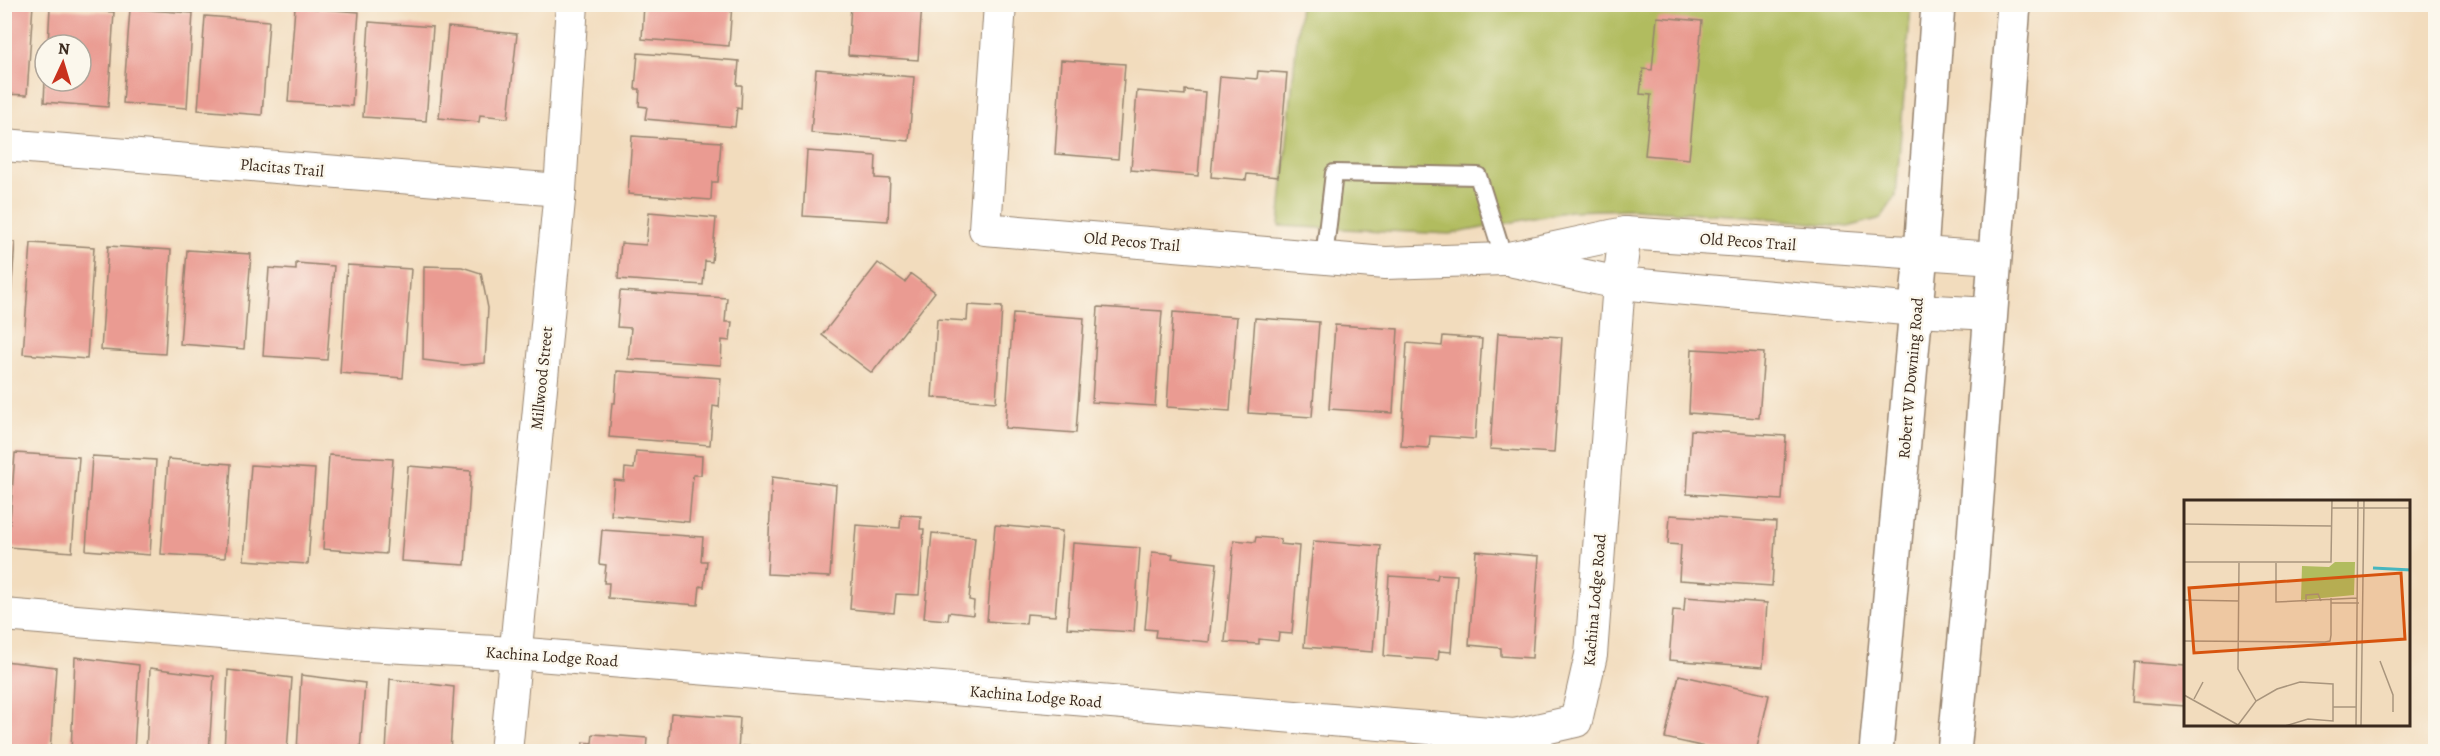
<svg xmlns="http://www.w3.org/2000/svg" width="2440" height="756" viewBox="0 0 2440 756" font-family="Alegreya,serif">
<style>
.green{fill:#b1bc5e;stroke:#76733e;stroke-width:1.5}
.building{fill:#ea9b92}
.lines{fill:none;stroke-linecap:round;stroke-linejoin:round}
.lane-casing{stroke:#96836e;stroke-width:20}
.street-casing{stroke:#96836e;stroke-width:34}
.secondary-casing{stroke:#96836e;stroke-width:36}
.lane{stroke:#fff;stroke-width:16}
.street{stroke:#fff;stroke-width:32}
.secondary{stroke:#fff;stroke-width:33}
.labels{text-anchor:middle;stroke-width:5;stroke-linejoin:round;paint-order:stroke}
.street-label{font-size:16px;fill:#3b2a1e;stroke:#fbf7ec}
.inset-river{fill:none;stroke:#47b6bf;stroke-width:3}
.inset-road{fill:none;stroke:#a9957d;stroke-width:1.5}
.view{fill:#d7540e;fill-opacity:0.15;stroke:#d7540e;stroke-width:3}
.inset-edge{fill:none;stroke:#3b2a1e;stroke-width:3}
</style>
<rect width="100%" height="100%" fill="#fbf7ec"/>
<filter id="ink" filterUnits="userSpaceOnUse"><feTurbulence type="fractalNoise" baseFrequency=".0167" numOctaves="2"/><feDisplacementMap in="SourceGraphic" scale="12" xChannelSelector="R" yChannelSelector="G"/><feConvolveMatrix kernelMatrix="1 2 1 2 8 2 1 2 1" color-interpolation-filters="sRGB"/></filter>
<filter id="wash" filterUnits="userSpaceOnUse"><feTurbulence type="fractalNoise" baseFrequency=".008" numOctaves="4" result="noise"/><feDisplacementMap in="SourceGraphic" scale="24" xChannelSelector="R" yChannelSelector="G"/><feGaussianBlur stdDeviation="1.35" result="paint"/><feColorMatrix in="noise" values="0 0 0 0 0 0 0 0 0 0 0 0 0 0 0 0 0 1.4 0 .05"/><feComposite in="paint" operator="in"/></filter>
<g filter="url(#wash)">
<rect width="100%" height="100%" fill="#f2dcbd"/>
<polygon class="green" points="1300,5 1911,5 1896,196 1881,218 1848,227 1747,216 1632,209 1570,211 1451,234 1279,226"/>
<g id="blocks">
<g class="building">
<polygon points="4,4 33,4 27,95 4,94"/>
<polygon points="644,4 732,4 729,46 642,39"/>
<polygon points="851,4 922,4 918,60 848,55"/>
<polygon points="295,7 359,12 352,106 288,102"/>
<polygon points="50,8 114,12 108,107 44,102 45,81 81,81 81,45 48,45"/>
<polygon points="130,9 193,13 187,108 123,103"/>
<polygon points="205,16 269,21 262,115 198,110"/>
<polygon points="1657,17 1702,21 1689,159 1645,155 1651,95 1640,94 1643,69 1652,70"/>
<polygon points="369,22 433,27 426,121 363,117"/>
<polygon points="448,27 517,34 508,118 480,115 479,122 439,118"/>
<polygon points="638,53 739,61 737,85 742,85 741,109 737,108 735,127 645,119 647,107 639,106 640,89 635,89"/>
<polygon points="1061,60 1125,64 1118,159 1055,154"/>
<polygon points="816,69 914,77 909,141 811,133"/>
<polygon points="1258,71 1287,73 1278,177 1247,174 1246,180 1211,177 1220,76 1257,79"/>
<polygon points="1185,90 1205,92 1198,176 1131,170 1137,91 1185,95"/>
<polygon points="632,136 721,142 718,182 712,182 711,200 628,194"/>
<polygon points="807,151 876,156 875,178 890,179 888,221 803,216"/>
<polygon points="649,212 716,218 712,262 705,261 703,285 618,279 621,243 646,245"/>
<polygon points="4,241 15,242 8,336 4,336"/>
<polygon points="31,243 94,247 87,359 23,354"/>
<polygon points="108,246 171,250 165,354 101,350"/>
<polygon points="187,250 251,254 244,349 180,344"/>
<polygon points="296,263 334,266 327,360 263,356 269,268 296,270"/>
<polygon points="878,263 905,282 911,274 935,292 872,373 822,335"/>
<polygon points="347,265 411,269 403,378 340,373"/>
<polygon points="424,266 462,267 481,273 488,308 485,363 464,365 423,360"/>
<polygon points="620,291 727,298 725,322 732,322 730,341 722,340 721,365 628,359 631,328 617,327"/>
<polygon points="968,305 1002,307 996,402 932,397 937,319 967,321"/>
<polygon points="1098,307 1162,311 1155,406 1092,402"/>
<polygon points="1173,312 1237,317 1230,411 1167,407"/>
<polygon points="1013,313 1084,318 1076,433 1005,428"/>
<polygon points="1255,318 1319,322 1312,417 1248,413"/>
<polygon points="1335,325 1398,329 1393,413 1329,409"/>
<polygon points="1498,333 1562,337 1554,453 1490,449"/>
<polygon points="1443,336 1482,339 1475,439 1430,436 1429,448 1401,446 1407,343 1442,346"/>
<polygon points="1692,349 1764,353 1759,418 1689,413"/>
<polygon points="617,371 721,378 719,407 713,406 710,445 609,437 612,403 615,403"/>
<polygon points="1691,430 1786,436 1782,500 1687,494"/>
<polygon points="636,451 702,456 701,475 693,475 689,522 611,515 614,480 624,481 625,468 634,469"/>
<polygon points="15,453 79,457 72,552 8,547"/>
<polygon points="329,455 393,459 386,554 323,549"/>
<polygon points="92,456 156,460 150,555 86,550"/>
<polygon points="168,459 231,464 225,558 161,554"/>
<polygon points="251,465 315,469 308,564 244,560"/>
<polygon points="408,466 471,471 465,565 401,561"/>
<polygon points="772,477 836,485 830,577 767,574"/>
<polygon points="901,515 921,516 920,529 924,529 919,595 896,594 894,613 850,609 856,525 900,528"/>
<polygon points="1670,515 1776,522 1772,586 1679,580 1681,545 1668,544"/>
<polygon points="995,525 1062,531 1055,616 1027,614 1026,624 987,621"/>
<polygon points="602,530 703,537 701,561 707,561 704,587 700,586 698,605 608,598 609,583 604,583 606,565 599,564"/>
<polygon points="932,533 975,537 969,600 974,601 973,615 949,612 948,620 924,618"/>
<polygon points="1256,537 1281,539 1280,544 1299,546 1292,634 1279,633 1278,641 1259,639 1259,644 1225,642 1234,540 1255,542"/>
<polygon points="1313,541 1381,546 1373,652 1304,647"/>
<polygon points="1073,543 1140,548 1134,632 1067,628"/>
<polygon points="1476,551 1539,556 1532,658 1501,656 1501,648 1469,645"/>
<polygon points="1152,552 1173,554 1172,558 1217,563 1209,642 1155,637 1156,630 1145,629"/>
<polygon points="1438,574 1457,575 1451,652 1439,651 1438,660 1384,656 1389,576 1437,579"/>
<polygon points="1685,597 1767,603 1763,667 1669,660 1673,610 1684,611"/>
<polygon points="75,657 139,665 134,752 71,752"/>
<polygon points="4,661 56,667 50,752 4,752"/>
<polygon points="2135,662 2185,666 2185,706 2132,702"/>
<polygon points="150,668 214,676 209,752 146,752"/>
<polygon points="228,670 292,678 287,752 224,752"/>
<polygon points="301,675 365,683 360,752 297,752"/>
<polygon points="1679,675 1769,695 1756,752 1728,752 1665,738"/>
<polygon points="390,679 454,687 450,752 386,752"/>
<polygon points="671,713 740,718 738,752 668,752"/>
<polygon points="593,734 647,738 646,752 582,752 583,742 592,743"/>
<polygon points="742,746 800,750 800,752 741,752"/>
</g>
</g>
</g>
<g filter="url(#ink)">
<use href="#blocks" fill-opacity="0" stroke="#96836e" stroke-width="1.5"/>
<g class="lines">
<g class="lane-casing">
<polyline id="lane" points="1324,258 1334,173 1478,176 1504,259"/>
</g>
<g class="street-casing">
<g id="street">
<polyline points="1000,4 985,229 1385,263 1504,259 1625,233 1995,258"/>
<polyline points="4,145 560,190"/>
<polyline points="1514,261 1619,283 1916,310 1991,314"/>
<polyline points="4,615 366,645 514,653 1514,735 1576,721 1591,655 1619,283 1625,233"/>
<polyline points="506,752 560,190 572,4"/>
</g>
</g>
<g class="secondary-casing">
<g id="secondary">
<polyline points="1876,752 1921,253 1938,4"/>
<polyline points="1954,752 1971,576 2014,4"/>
</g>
</g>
<use href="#lane" class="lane"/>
<use href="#street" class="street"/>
<use href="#secondary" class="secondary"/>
</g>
</g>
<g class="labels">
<g class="street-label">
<text transform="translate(282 167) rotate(5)" y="6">Placitas Trail</text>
<text transform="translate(1132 241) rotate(5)" y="6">Old Pecos Trail</text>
<text transform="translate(1748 241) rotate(4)" y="6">Old Pecos Trail</text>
<text transform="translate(541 378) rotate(-84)" y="6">Millwood Street</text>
<text transform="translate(1910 378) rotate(-85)" y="6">Robert W Downing Road</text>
<text transform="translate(1594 600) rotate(-85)" y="6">Kachina Lodge Road</text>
<text transform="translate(552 656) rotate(4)" y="6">Kachina Lodge Road</text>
<text transform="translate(1036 696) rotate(5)" y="6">Kachina Lodge Road</text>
</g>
</g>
<g transform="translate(2184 500)">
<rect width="226" height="226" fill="#f2dcbd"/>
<path d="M151,62H171L170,95L117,100L118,66L145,67Z" fill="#b1bc5e"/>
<path class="inset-river" d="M189,68L227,70"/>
<path class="inset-road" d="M148,8H227M0,24L148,26M0,62H147L148,0M55,63L54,169L72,201M92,63V102L173,98M0,100L55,101M122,102V95L134,94L137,101M147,103H175M0,141L141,142L146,141L147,135V98M196,161L209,195V212M0,195L56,226M10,199L19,182M149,207H172M54,225L72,201L93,189L116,182L149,184V221L124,219L101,226M172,226L174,0M177,226L180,0"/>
<path class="view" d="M217,73L221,139L10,153L5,88Z"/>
<rect width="226" height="226" class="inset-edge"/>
</g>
<rect width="2440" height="756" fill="none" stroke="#fbf7ec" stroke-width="24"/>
<g transform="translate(63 63) rotate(4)"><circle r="28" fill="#fbf7ec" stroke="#aea59a" stroke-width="1.5"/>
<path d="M0-4.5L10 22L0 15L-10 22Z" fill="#c8321e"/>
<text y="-9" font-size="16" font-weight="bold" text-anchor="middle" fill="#3b2a1e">N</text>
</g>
</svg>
